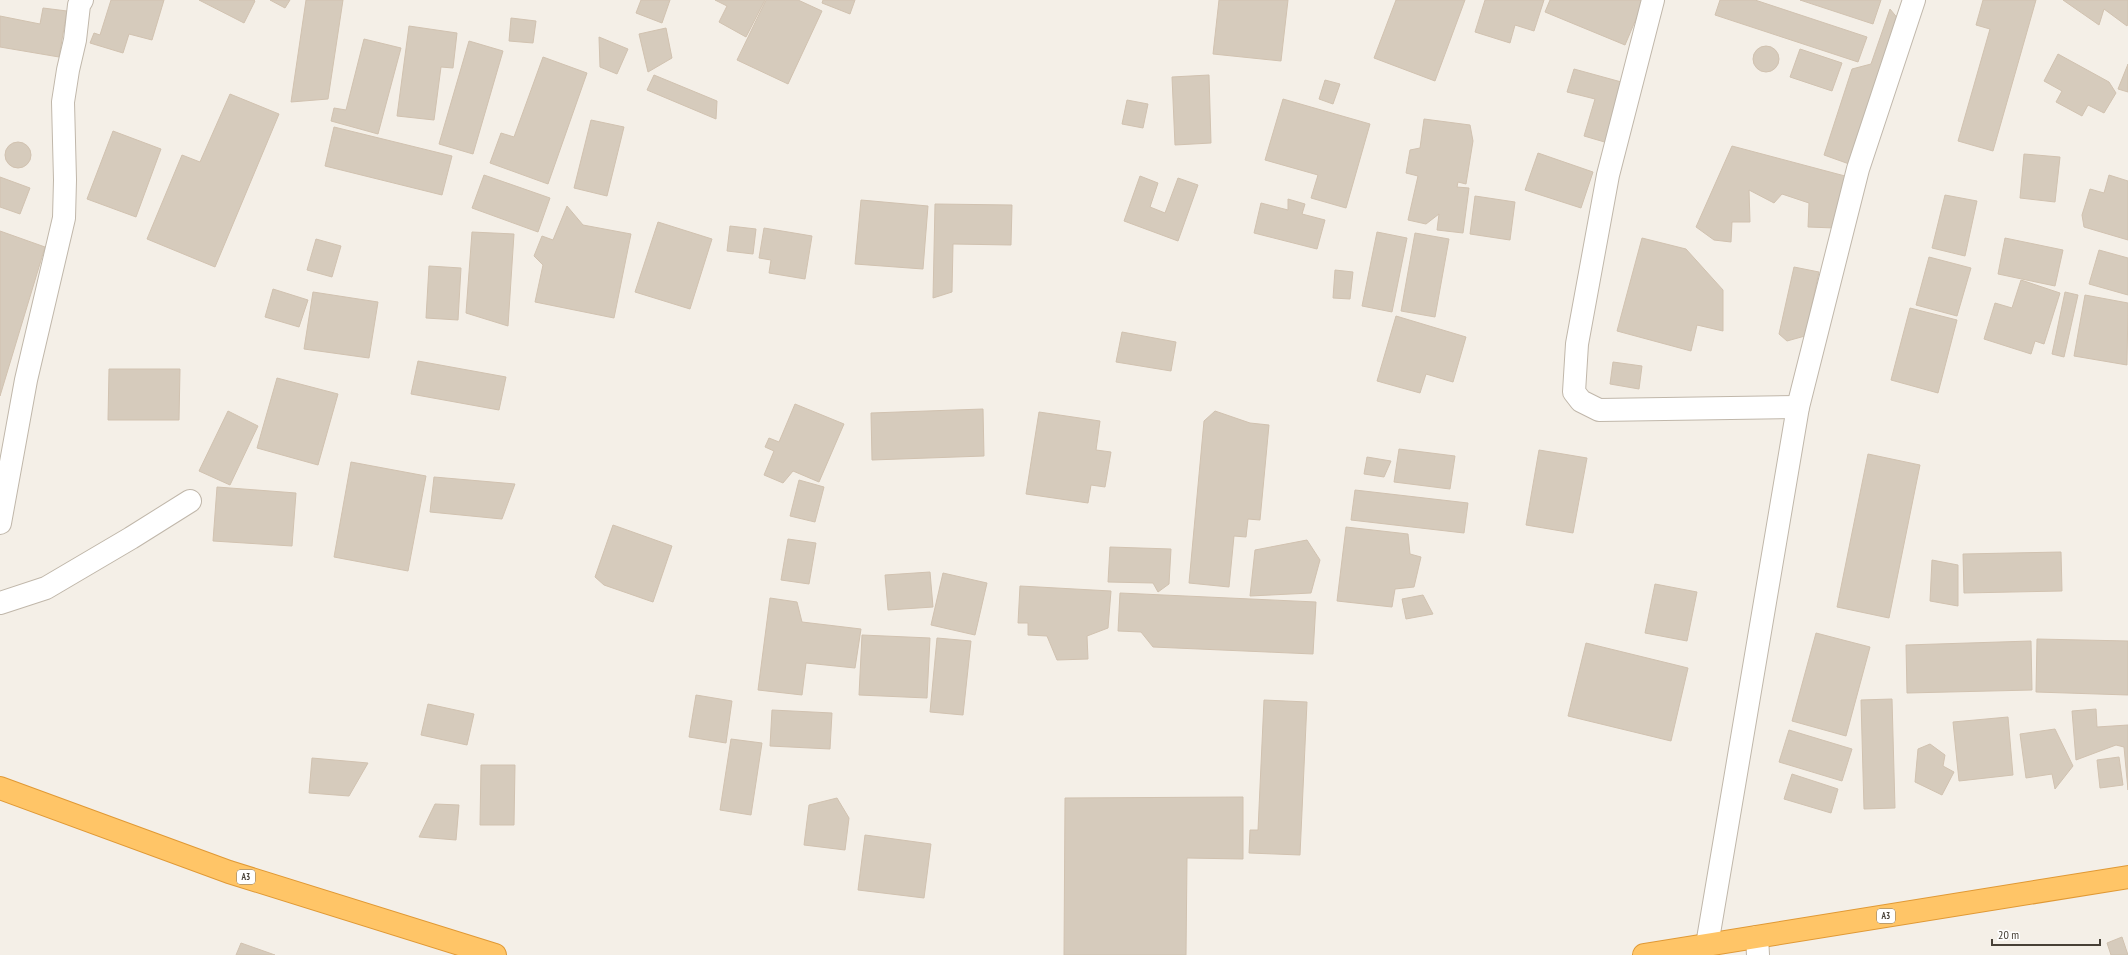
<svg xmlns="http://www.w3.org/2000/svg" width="2128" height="955" viewBox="0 0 2128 955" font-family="'PT Sans Narrow',sans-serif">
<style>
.building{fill:#d6cbbc;stroke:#d1c2b0}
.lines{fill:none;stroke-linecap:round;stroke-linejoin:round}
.street-casing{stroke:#c0b7aa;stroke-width:24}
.highway-casing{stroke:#e09935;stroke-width:24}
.street{stroke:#fff;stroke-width:22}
.highway{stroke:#ffc567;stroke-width:22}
.labels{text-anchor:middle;stroke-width:3.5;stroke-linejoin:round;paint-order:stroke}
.shield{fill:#fff;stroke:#7e7972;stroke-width:1}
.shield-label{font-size:9px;font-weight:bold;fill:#474036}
</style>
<rect width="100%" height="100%" fill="#f4efe7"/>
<g class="building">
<polygon points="111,0 164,0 152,40 129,34 123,53 90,43 94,33 100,35"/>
<polygon points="199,0 254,0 255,1 244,23"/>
<polygon points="270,0 290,0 285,8"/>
<polygon points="306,0 343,0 328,99 291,102"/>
<polygon points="641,0 670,0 662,23 636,13"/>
<polygon points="715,0 765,0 746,37 719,22 727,6"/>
<polygon points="766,0 798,0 822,11 788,84 737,60"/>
<polygon points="823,0 855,0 850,14 822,3"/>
<polygon points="1219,0 1288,0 1281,61 1213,54"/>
<polygon points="1396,0 1465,0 1435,81 1374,58"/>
<polygon points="1485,0 1544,0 1534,31 1515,25 1510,43 1475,32"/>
<polygon points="1550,0 1644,0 1625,45 1545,12"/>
<polygon points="1720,0 1755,0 1867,37 1858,62 1715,15"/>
<polygon points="1800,0 1881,0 1873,24"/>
<polygon points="1983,0 2036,0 1993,151 1958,141 1990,29 1976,25"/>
<polygon points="2063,0 2128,0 2128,24 2127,26 2104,9 2099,25"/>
<polygon points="43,8 67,11 59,57 0,47 0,16 40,24"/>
<polygon points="1890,9 1899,20 1852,165 1824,155 1852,69 1871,64"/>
<polygon points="511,18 536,21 533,43 509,41"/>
<polygon points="409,26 457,33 453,68 441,67 434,120 397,116"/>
<polygon points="666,28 672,58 648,72 639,34"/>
<polygon points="599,37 628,49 617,74 600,67"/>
<polygon points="364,39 401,48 378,134 331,121 334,108 346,110"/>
<polygon points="469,41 503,51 473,154 439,144"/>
<circle cx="1766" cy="59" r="13"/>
<polygon points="1800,49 1842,63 1832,91 1790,77"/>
<polygon points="2058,54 2109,82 2116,93 2104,113 2088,105 2082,116 2056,102 2062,91 2044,81"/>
<polygon points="543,57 587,73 548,184 490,163 501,133 514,137"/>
<polygon points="2128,64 2128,92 2118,89"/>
<polygon points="1574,69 1625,83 1608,143 1584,136 1595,99 1567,92"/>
<polygon points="654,75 717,101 716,119 647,90"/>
<polygon points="1209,75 1211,143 1175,145 1172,77"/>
<polygon points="1325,80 1340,84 1333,104 1319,99"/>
<polygon points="230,94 279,114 215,267 147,239 182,155 200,162"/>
<polygon points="1283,99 1370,124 1346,208 1311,198 1318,175 1265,160"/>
<polygon points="1127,100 1148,104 1143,128 1122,124"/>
<polygon points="1424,119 1470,125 1473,141 1466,184 1458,182 1457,187 1469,188 1463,233 1437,230 1439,214 1426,224 1408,220 1418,176 1406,173 1410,150 1420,148"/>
<polygon points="591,120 624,127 607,196 574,188"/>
<polygon points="334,127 452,156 442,195 325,166"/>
<polygon points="113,131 161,149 136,217 87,199"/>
<circle cx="18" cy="155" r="13"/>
<polygon points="1732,146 1845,176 1835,228 1808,227 1809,203 1782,194 1774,203 1749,190 1750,222 1732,222 1731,242 1714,240 1696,227"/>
<polygon points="1538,153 1593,172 1581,208 1525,190"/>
<polygon points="2024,154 2060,157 2055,202 2020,198"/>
<polygon points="484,175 550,198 538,232 472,208"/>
<polygon points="2109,175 2128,181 2128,240 2084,227 2082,215 2090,189 2104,193"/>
<polygon points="1140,176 1158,183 1150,207 1165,213 1178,178 1198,185 1178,241 1124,221"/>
<polygon points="0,177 30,188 20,214 0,207"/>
<polygon points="1945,195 1977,201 1965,256 1932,248"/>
<polygon points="1475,196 1515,202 1510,240 1470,234"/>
<polygon points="1288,199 1305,204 1302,214 1325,220 1317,249 1254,233 1261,203 1288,210"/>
<polygon points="861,200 928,206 923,269 855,264"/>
<polygon points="935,204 1012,205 1011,245 953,244 952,292 933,298"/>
<polygon points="567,206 583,225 631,234 614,318 535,302 543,265 534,256 542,236 553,240"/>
<polygon points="658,222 712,239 690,309 635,292"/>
<polygon points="730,226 756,229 753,254 727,251"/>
<polygon points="764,228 812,236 805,279 769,273 771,260 759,258"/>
<polygon points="0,231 45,247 0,396"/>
<polygon points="472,232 514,234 508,326 466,313"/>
<polygon points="1377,232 1407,238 1392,312 1362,306"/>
<polygon points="1415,233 1449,239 1435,317 1401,311"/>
<polygon points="1642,238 1686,249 1723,290 1723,331 1697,325 1691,351 1617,331"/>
<polygon points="2005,238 2063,250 2055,286 1998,274"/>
<polygon points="316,239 341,246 332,277 307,270"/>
<polygon points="2099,250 2128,258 2128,295 2089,284"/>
<polygon points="1929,257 1971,268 1957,316 1916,305"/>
<polygon points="429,266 461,268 458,320 426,318"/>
<polygon points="1794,267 1819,272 1805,336 1787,341 1779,334"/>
<polygon points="1335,270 1353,272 1350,299 1333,298"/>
<polygon points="2021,280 2060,293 2044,344 2035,341 2031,354 1984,339 1995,303 2012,308"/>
<polygon points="273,289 308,300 299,327 265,317"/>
<polygon points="313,292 378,302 369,358 304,349"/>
<polygon points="2065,292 2078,295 2064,357 2052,354"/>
<polygon points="2085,295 2128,303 2127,365 2074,356"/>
<polygon points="1910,308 1957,320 1938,393 1891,380"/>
<polygon points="1396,316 1466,337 1453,382 1426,374 1420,393 1377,381"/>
<polygon points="1122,332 1176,342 1171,371 1116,362"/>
<polygon points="418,361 506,377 499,410 411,394"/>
<polygon points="1613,362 1642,366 1639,389 1610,384"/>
<polygon points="109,369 180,369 179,420 108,420"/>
<polygon points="277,378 338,394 318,465 257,448"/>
<polygon points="795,404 844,424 819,482 793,471 783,483 764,475 774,451 765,447 769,438 779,442"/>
<polygon points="983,409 984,456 872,460 871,413"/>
<polygon points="228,411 258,426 230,485 199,471"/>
<polygon points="1215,411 1250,423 1269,425 1260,520 1248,519 1246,537 1234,536 1229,587 1189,583 1204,421"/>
<polygon points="1039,412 1100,421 1096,450 1111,452 1105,487 1091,485 1088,503 1026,494"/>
<polygon points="1399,449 1455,456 1450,489 1394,482"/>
<polygon points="1539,450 1587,458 1573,533 1526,525"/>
<polygon points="1868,454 1920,465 1889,618 1837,607"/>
<polygon points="1367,457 1391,461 1384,477 1364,474"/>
<polygon points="351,462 426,476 408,571 334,557"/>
<polygon points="434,477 515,484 502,519 430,512"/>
<polygon points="799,480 824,487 815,522 790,516"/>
<polygon points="217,487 296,493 292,546 213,541"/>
<polygon points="1355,490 1468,503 1464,533 1351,520"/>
<polygon points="613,525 672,546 653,602 604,585 595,577"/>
<polygon points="1346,527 1408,534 1410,554 1421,557 1414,587 1395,589 1392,607 1337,601"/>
<polygon points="788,539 816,543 809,584 781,580"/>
<polygon points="1307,540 1320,560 1311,593 1250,596 1255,550"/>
<polygon points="1110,547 1171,549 1169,584 1158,592 1153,583 1108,582"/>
<polygon points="2061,552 2062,591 1964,593 1963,554"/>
<polygon points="1932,560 1958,565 1958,606 1930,601"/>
<polygon points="930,572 933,607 888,610 885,575"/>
<polygon points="943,573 987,583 975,635 931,625"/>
<polygon points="1655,584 1697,592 1687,641 1645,633"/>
<polygon points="1020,586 1111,591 1108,628 1087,636 1088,659 1057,660 1047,636 1028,635 1028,623 1018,623"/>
<polygon points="1120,593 1316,602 1313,654 1153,647 1141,632 1118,631"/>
<polygon points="1423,595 1433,614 1406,619 1402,599"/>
<polygon points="770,598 797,602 802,622 861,629 855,668 806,663 802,695 758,690"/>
<polygon points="1816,633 1870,647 1846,736 1792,721"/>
<polygon points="862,635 930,638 927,698 859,695"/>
<polygon points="937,638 971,641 963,715 930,712"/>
<polygon points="2037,639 2128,641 2128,695 2036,692"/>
<polygon points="2031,641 2032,690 1907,693 1906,645"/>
<polygon points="1586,643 1688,668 1671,741 1568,716"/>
<polygon points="696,695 732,701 726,743 689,737"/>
<polygon points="1892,699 1895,808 1864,809 1861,700"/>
<polygon points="1264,700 1307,702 1300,855 1249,853 1250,830 1258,830"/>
<polygon points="428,704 474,714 467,745 421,735"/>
<polygon points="2096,709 2097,727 2128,725 2128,790 2124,747 2116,745 2076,760 2072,711"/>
<polygon points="772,710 832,713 830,749 770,746"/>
<polygon points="2008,717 2013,775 1959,781 1953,722"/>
<polygon points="2055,729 2073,766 2055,789 2052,774 2026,778 2020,734"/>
<polygon points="1789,730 1852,749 1842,781 1779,762"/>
<polygon points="731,739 762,743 751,815 720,810"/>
<polygon points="1930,744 1945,755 1943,766 1954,772 1942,795 1915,782 1918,749"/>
<polygon points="2119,757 2123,785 2100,788 2097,760"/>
<polygon points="312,758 368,763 349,796 309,793"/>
<polygon points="481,765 515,765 514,825 480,825"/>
<polygon points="1792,774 1838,789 1831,813 1784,799"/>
<polygon points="1243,797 1243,859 1187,858 1186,955 1064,955 1065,798"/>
<polygon points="837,798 849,818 845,850 804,845 809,805"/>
<polygon points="435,804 459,805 456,840 419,837"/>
<polygon points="865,835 931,844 924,898 858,890"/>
<polygon points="2122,937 2128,955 2111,955 2107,943"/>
<polygon points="241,943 275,955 236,955"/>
</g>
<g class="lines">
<g class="street-casing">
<g id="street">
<polyline points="1653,0 1608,175 1577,344 1574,392 1581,401 1599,410 1798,407"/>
<polyline points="0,523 26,380 64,218 65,180 63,102 68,70 75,40 79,5 82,0"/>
<polyline points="0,603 46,588 131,538 190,501"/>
<polyline points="1757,937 1758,955"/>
<polyline points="1707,945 1798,407 1858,169 1914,0"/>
</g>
</g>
<g class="highway-casing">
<g id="highway">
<polyline points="0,788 229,872 495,955"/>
<polyline points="1644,955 2128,877"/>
</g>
</g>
<use href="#street" class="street"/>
<use href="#highway" class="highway"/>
</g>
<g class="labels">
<g class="shield">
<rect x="237" y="870" width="18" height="14" rx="3"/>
<rect x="1877" y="909" width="18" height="14" rx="3"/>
</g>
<g class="shield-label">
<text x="246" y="880">A3</text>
<text x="1886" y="919">A3</text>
</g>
</g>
<path d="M1992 939v6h108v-6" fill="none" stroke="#474036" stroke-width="2"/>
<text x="1998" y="939" font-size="12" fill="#474036" stroke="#ffffff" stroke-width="3" paint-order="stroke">20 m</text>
</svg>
